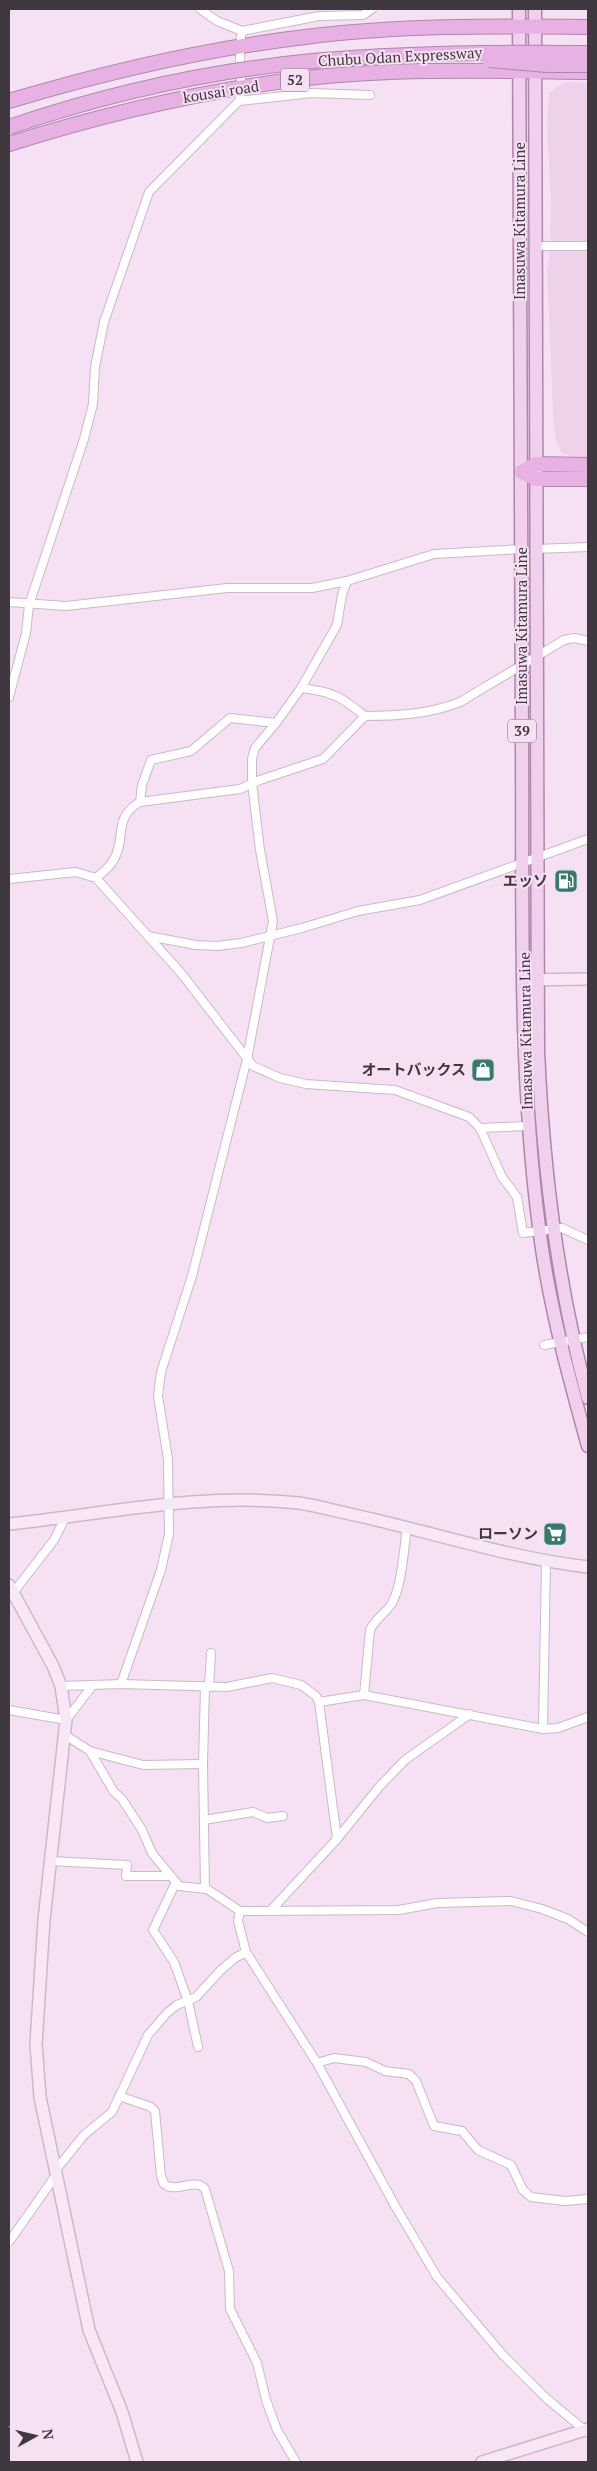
<svg xmlns="http://www.w3.org/2000/svg" width="597" height="2471" viewBox="0 0 597 2471" font-family="'PT Serif','Noto Sans JP',serif">
<style>
.built{fill:#edd2ea}
.lines{fill:none;stroke-linecap:round;stroke-linejoin:round}
.street-casing{stroke:#ccb8ca;stroke-width:10}
.secondary-casing{stroke:#ccb8ca;stroke-width:14}
.primary-casing{stroke:#ad87aa;stroke-width:15}
.highway-casing{stroke:#ad87aa;stroke-width:16}
.street{stroke:#fff;stroke-width:8}
.secondary{stroke:#f8e8f7;stroke-width:11}
.primary{stroke:#f1d0ee;stroke-width:12}
.highway{stroke:#e8b1e3;stroke-width:14}
.highway-bridge-casing{stroke:#ad87aa;stroke-width:16;stroke-linecap:butt}
.highway-bridge{stroke:#e8b1e3;stroke-width:14}
.labels{text-anchor:middle;stroke-width:4;stroke-linejoin:round;paint-order:stroke}
.shield{fill:#f6e1f4;stroke:#776b75;stroke-width:1}
.shield-label{font-size:14px;font-weight:bold;fill:#40383f}
.street-label{font-size:15px;fill:#40383f;stroke:#f6e1f4}
.poi-label{font-size:15px;font-weight:bold;fill:#40383f;stroke:#f6e1f4;text-anchor:end}
</style>
<rect width="100%" height="100%" fill="#f6e1f4"/>
<polygon class="built" points="565,82 588,83 588,459 585,460 562,453 556,440 553,413 547,268 550,254 551,204 547,125 549,93"/>
<g class="lines">
<g class="street-casing">
<g id="street">
<polyline points="242,31 319,16 363,15 372,9"/>
<polyline points="239,101 312,93 370,95"/>
<polyline points="536,246 588,246"/>
<polyline points="535,549 588,547"/>
<polyline points="9,602 66,606 227,588 312,588 347,581 434,554 522,549"/>
<path d="M301,688C333,692 340,696 365,716"/>
<path d="M9,697L26,633L29,605L84,439L93,404L95,367L104,322L149,192L239,101C245,78 236,55 242,31L217,21L200,9"/>
<polyline points="140,802 142,785 151,760 191,751 230,718 276,723 301,688 337,625 342,595 347,581"/>
<path d="M96,878C102,873 109,868 113,861C127,839 112,818 140,802L240,789L260,780L323,759L365,716C397,716 430,714 460,702L564,640L574,638L588,641"/>
<polyline points="9,879 76,872 96,878 181,973 253,1066 280,1078 306,1084 395,1090 469,1117 480,1128 502,1177 517,1197 523,1233 562,1228 588,1240"/>
<polyline points="148,936 196,945 218,946 241,943 302,928 358,911 420,900 588,839"/>
<polyline points="480,1128 529,1126"/>
<polyline points="544,1345 588,1337"/>
<polyline points="13,1593 54,1540 65,1518"/>
<polyline points="121,1684 161,1570 169,1534 168,1459 158,1396 161,1372 192,1276 247,1059 273,921 260,850 252,783 252,759 255,748 276,723"/>
<polyline points="61,1686 121,1684 227,1687 272,1678 301,1685 316,1696 319,1702 337,1839"/>
<polyline points="209,1687 211,1653"/>
<path d="M364,1695L370,1630C375,1619 386,1613 392,1603C402,1585 404,1548 407,1527"/>
<polyline points="319,1702 364,1695 543,1729 558,1728 588,1717"/>
<polyline points="9,1710 66,1720 93,1685"/>
<polyline points="543,1729 546,1562"/>
<polyline points="65,1735 90,1751 114,1792 122,1799 142,1830 152,1853 179,1886 207,1889 240,1911 399,1910 437,1903 511,1901 542,1909 568,1919 588,1932"/>
<polyline points="90,1751 143,1765 203,1764"/>
<polyline points="204,1820 253,1812 267,1818 283,1816"/>
<polyline points="50,1861 127,1865 126,1876 170,1876"/>
<polyline points="176,1882 153,1930 174,1962 188,2001 198,2047"/>
<polyline points="205,1889 203,1764 205,1686"/>
<polyline points="272,1909 337,1839 379,1787 405,1760 470,1714"/>
<polyline points="240,1911 238,1921 246,1952 317,2063 394,2204 437,2277 502,2354 546,2398 587,2432"/>
<polyline points="317,2063 334,2058 366,2062 385,2071 409,2074 416,2081 434,2126 462,2131 478,2150 511,2165 523,2190 531,2197 565,2201 588,2199"/>
<path d="M119,2096L151,2107L155,2111L161,2176L164,2184C176,2194 195,2177 205,2189L229,2271L230,2309L257,2363L266,2400L277,2430L296,2462"/>
<polyline points="55,2171 84,2135 112,2112 148,2035 167,2013 177,2005 196,1997 221,1970 235,1958 246,1952"/>
<polyline points="9,2242 56,2175"/>
</g>
</g>
<g class="secondary-casing">
<g id="secondary">
<polyline points="524,980 588,979"/>
<path d="M9,1524C105,1514 202,1492 299,1503C319,1506 339,1512 359,1516C435,1533 510,1558 588,1567"/>
<polyline points="9,1585 53,1666 61,1686 66,1720 44,1920 36,2044 40,2097 89,2330 122,2412 137,2462"/>
<polyline points="482,2462 588,2429"/>
</g>
</g>
<g class="primary-casing">
<g id="primary">
<path d="M519,9C521,253 520,497 522,741C523,903 518,1066 539,1227C548,1301 568,1374 588,1446"/>
<path d="M535,9L538,1050C543,1168 557,1284 588,1398"/>
</g>
</g>
<g class="highway-casing">
<g id="highway">
<path d="M9,101C106,72 204,49 305,37C398,25 494,26 588,27"/>
<path d="M9,144C107,113 206,90 308,78C401,68 495,71 588,72"/>
<polyline points="522,472 536,464 588,465"/>
<polyline points="522,472 536,479 588,479"/>
</g>
</g>
<use href="#street" class="street"/>
<use href="#secondary" class="secondary"/>
<use href="#primary" class="primary"/>
<use href="#highway" class="highway"/>
<g class="highway-bridge-casing">
<g id="highway-bridge">
<polyline points="489,60 547,65 588,65"/>
<path d="M9,127C106,94 209,71 312,61C404,53 496,52 588,53"/>
</g>
</g>
<use href="#highway-bridge" class="highway-bridge"/>
</g>
<defs>
<g id="fuel-square" transform="scale(1.25)"><rect x="-9" y="-9" width="18" height="18" rx="4" fill="#367a6d" stroke="#f6e1f4"/><path d="M-5.5-6h7V0h2V4h1.3V-2.5L3-4.5l.8-.8L6-3V5H2.5V1h-1V6h-7ZM-4.2-4.7v3.2H.2V-4.7Z" fill="#fff"/></g>
<g id="shop-square" transform="scale(1.25)"><rect x="-9" y="-9" width="18" height="18" rx="4" fill="#367a6d" stroke="#f6e1f4"/><path d="M-5-2.5h2.3a2.7 3.5 0 0 1 5.4 0H5L5.5 6h-11ZM-1.5-2.5h3a1.5 2.3 0 0 0-3 0Z" fill="#fff"/></g>
<g id="supermarket-square" transform="scale(1.25)"><rect x="-9" y="-9" width="18" height="18" rx="4" fill="#367a6d" stroke="#f6e1f4"/><path d="M-6-5.5h2.5l.6 2H6L4.5 2H-2.5L-4.4-4H-6ZM-1.5 3.2a1.3 1.3 0 1 0 .1 0ZM3 3.2a1.3 1.3 0 1 0 .1 0Z" fill="#fff"/></g>
</defs>
<g fill-rule="evenodd">
<use href="#fuel-square" x="566" y="881"/>
<use href="#shop-square" x="483" y="1070"/>
<use href="#supermarket-square" x="555" y="1534"/>
</g>
<g class="labels">
<g class="shield">
<rect x="281" y="68.5" width="28" height="23" rx="4"/>
<rect x="508" y="719.5" width="28" height="23" rx="4"/>
</g>
<g class="shield-label">
<text x="295" y="85">52</text>
<text x="522" y="736">39</text>
</g>
<g class="street-label">
<text transform="translate(400 57) rotate(-3)" y="5">Chubu Odan Expressway</text>
<text transform="translate(221 92) rotate(-9)" y="5">kousai road</text>
<text transform="translate(520 221) rotate(-90)" y="5">Imasuwa Kitamura Line</text>
<text transform="translate(522 626) rotate(-90)" y="5">Imasuwa Kitamura Line</text>
<text transform="translate(526 1031) rotate(-91)" y="5">Imasuwa Kitamura Line</text>
</g>
<g class="poi-label">
<text x="548" y="886">エッソ</text>
<text x="466" y="1075">オートバックス</text>
<text x="538" y="1539">ローソン</text>
</g>
</g>
<rect width="597" height="2471" fill="none" stroke="#40383f" stroke-width="20"/>
<g transform="translate(35 2436) rotate(82)" stroke="#f6e1f4" stroke-width="4" paint-order="stroke">
<path d="M0-4L9 19L0 12L-9 19Z" fill="#40383f"/>
<text y="-8" font-size="14" font-weight="bold" text-anchor="middle" fill="#40383f">N</text>
</g>
</svg>
